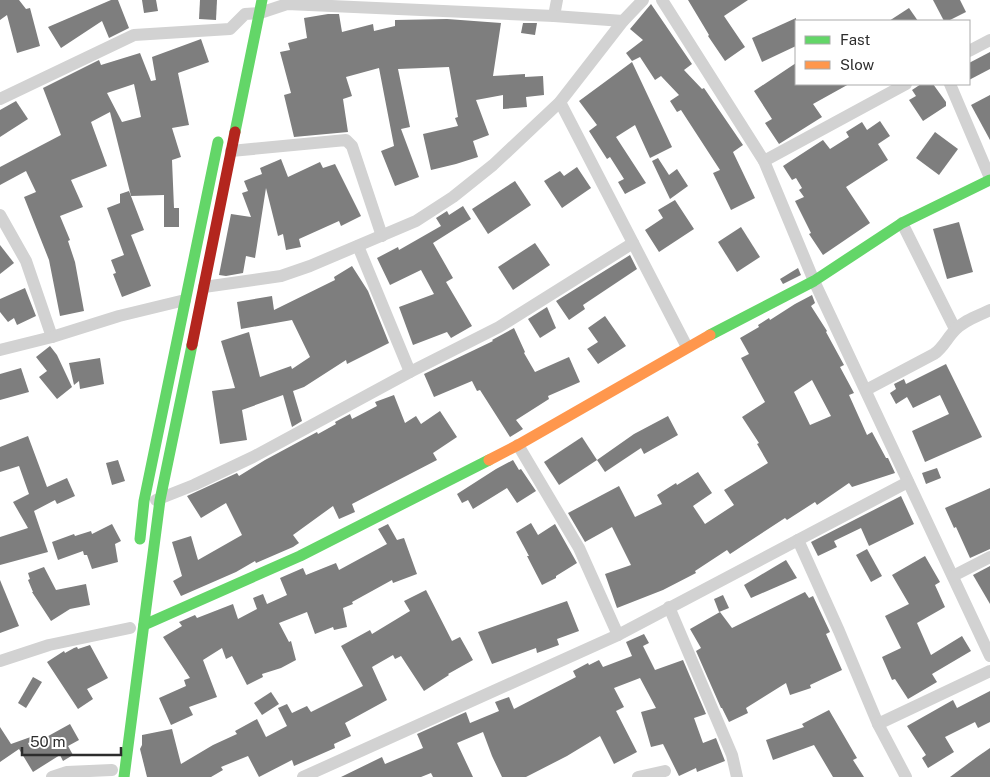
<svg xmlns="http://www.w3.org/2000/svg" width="990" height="777" viewBox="0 0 990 777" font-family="'Public Sans',sans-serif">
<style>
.building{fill:#7e7e7e;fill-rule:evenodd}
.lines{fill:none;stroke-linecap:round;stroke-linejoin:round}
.street{stroke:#d2d2d2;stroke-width:12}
.fast{stroke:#63d668;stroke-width:11}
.slow{stroke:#ff974d;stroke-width:11}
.jam{stroke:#b3261e;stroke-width:11}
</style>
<rect width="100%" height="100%" fill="#fff"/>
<g class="building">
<polygon points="0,0 19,0 26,9 30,8 40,46 17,53 7,15 0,20"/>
<polygon points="111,0 118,0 129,28 109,38 102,21 61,48 48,27"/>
<polygon points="142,0 156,0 158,11 144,13"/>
<polygon points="200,0 217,0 216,20 199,19"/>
<polygon points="688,0 748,0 724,16 745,47 725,61 708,36 709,35"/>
<polygon points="933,0 960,0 966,12 948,21 944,21"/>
<polygon points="651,4 692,64 684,70 702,89 704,88 743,145 733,152 755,198 731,210 713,173 720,170 681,110 677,112 670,101 679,95 661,76 655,80 640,57 632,61 626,53 643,40 630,29"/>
<polygon points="909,8 918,21 889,21"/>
<polygon points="328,14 339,14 342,32 373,24 374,31 395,26 395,20 447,19 501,23 493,76 525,74 525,77 543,76 544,95 526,97 527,107 503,109 503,95 476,100 489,135 473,141 478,157 456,164 431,170 423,134 458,126 455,118 458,117 449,67 398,69 410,127 401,129 419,177 395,186 381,151 394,146 379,68 346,77 352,96 343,99 348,132 294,137 284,95 291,93 280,52 290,50 288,43 307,38 304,18"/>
<polygon points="796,18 796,46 762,62 752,38"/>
<polygon points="523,23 537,23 535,35 521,33"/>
<path d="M201,39L209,62L178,73L189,125L172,128L181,157L172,160L174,208H179V227H164V195L131,196L110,112L91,122L107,166L71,180L83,207L60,216L70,240L68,241L75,262L84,311L60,316L49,260L24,197L36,192L26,171L0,185V167L61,135L43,88L99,60L101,65L140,53L151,81L156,80L152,57ZM134,84L141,117L122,122L107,93Z"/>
<polygon points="990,52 990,69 969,80 969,63"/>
<polygon points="632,62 672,147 650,158 635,125 616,137 646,183 625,194 618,182 624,179 610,157 607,159 589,131 597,125 579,101"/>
<polygon points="796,63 796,84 849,84 813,104 822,117 779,144 765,123 772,119 754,91"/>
<polygon points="921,84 933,84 946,102 946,106 923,121 909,100 916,96 912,90"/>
<polygon points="990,95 990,140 971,105"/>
<polygon points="16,101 28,119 0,137 0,110"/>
<polygon points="880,121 890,136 878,144 888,160 846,187 870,223 823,255 809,234 811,233 795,201 804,197 799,190 802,188 796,178 792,180 783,166 823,140 830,149 849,137 846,132 862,122 867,130"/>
<polygon points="935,132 958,149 939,175 916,158"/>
<polygon points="658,158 669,175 677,169 688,186 670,199 652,161"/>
<polygon points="281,159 288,177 320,162 323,168 335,164 361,216 341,226 339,221 299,239 301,247 286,250 283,234 278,236 266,188 255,258 246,256 243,273 226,276 219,275 231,214 251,217 242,193 248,191 244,181 262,174 260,168"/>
<polygon points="577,167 591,188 562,208 544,181 560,171 564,176"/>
<polygon points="515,181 531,205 488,234 472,209"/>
<polygon points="129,191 144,230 131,235 151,286 122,297 113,274 116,273 111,260 124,255 107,208 120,203 120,194"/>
<polygon points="675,200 694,229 659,252 645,230 663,218 658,210"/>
<polygon points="463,206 471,219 433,243 453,278 446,282 472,326 451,338 447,332 413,345 399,307 434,294 421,270 390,285 377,258 398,247 399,250 441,226 436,218 447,211 449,215"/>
<polygon points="959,222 973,272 947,279 933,229"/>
<polygon points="741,227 760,257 737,272 718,242"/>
<polygon points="535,243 550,265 513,290 498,267"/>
<polygon points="0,245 14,263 0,274"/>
<polygon points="630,255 637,269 583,305 585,309 569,320 556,301"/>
<polygon points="352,266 368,291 389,343 347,364 346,360 304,387 293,391 302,421 292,427 283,395 242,410 247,440 220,444 212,391 235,388 221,341 249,332 260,377 291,366 292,369 310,357 292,320 241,329 237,302 272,296 274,310 335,280 334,277"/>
<polygon points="798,268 801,275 783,284 780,279"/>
<polygon points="25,288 36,316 17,325 14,318 8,322 0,312 0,299"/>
<path d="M812,295L815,303L811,306L827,331L826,332L844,365L840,367L854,393L849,395L867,435L872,432L886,458H888L895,473L852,487L849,483L817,505L815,502L787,520L785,518L730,554L727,550L695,571L696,573L663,590L617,608L605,574L631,565L612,527L585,542L568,513L619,486L635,517L662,504L657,495L676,483L677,485L698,472L712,493L693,506L705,524L734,505L724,490L768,463L757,444L759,443L742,417L765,402L741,358L749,354L740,338L759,327L758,325L769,318L770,320L795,304ZM812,380L831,416L810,425L794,392Z"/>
<polygon points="547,307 556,328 540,338 528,319"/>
<polygon points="605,316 626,346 598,364 587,349 598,342 588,328"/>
<polygon points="514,328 525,352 524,353 535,372 569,357 580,382 548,396 549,399 516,420 523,429 510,437 480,390 477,391 472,381 434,397 424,374 493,341 492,340"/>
<polygon points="50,346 57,355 72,387 57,399 39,377 47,371 36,357"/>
<polygon points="100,358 104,384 80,389 79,381 74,385 69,363"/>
<polygon points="946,364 982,437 925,462 912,431 949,414 940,395 913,408 907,397 896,404 890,393 896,389 894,384 904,379 906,384"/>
<polygon points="21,368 29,392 0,400 0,374"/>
<polygon points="394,395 405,423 416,416 421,424 440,411 457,437 433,453 437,460 352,504 355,512 339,519 333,506 293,535 299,543 293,547 256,563 255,561 236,572 181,596 173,581 182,576 172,542 191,536 198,560 242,535 226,503 201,518 187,496 237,473 239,476 265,460 317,432 318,434 336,424 335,422 350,414 352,419 377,406 375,402"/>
<polygon points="668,416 678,435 644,454 641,448 605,472 597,460 634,434"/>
<polygon points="28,436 47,487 67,478 75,496 57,504 55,500 34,511 48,552 0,565 0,537 28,528 13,502 29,494 19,466 0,472 0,447"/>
<polygon points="582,437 597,460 559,485 544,462"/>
<polygon points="118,460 125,481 112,485 106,463"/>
<polygon points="513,460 519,470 521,469 536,491 517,503 507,488 473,509 468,500 462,503 457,494 496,469"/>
<polygon points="937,468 941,478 926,484 922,473"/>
<polygon points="990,488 990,549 970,558 956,527 954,528 945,508"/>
<polygon points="901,496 914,524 869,546 861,528 834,541 837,547 818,556 811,542"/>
<polygon points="531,523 538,535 555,524 577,563 556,576 556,578 542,585 527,556 529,556 516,532"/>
<polygon points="112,524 121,541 115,544 118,562 92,569 87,555 84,555 83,551 58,560 52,542 74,534 75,536 91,531 92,534"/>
<polygon points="388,524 397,540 404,538 417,574 393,583 392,580 352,602 353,604 343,608 347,627 334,630 333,627 315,634 307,612 279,623 289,642 291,641 296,660 281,668 262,674 263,677 247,685 232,656 226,659 222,648 203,660 217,697 189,707 193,715 171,725 159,698 186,686 184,680 190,678 163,637 182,626 179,622 195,615 197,618 233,604 238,619 257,609 253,598 263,594 267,604 287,595 280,578 303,568 306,575 336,563 339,570 387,544 378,529"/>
<polygon points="867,549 882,576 871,582 856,555"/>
<polygon points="925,556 940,582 935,585 945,607 917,623 931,655 962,636 971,651 932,674 937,682 908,699 895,679 892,680 882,657 901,648 885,616 909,604 892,575"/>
<polygon points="786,560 797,578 751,598 744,585"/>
<polygon points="990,566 990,604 973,575"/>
<polygon points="44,567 56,590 86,584 90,605 70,609 51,621 32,592 33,592 28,580 30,579 28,573"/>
<polygon points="0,580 19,626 0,633"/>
<polygon points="426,590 452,641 460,637 473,660 448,674 449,675 424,691 401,656 395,659 393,655 372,667 387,700 345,723 351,736 334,744 335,748 294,766 292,760 259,777 248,756 221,767 223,770 211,777 147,777 140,749 142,745 142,735 172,729 181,764 213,745 237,734 235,731 257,719 266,737 287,726 278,708 287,704 292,713 307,706 311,712 363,686 341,646 370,630 372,634 410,611 404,601"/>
<polygon points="805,592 809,598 813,596 830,632 826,634 842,670 810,685 811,688 790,695 786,683 746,708 748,713 729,722 722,708 721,708 696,651 701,648 690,629 720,612 732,628"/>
<polygon points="723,595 729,608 719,612 714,599"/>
<polygon points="567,601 579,631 557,639 559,645 537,653 536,648 492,664 478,632"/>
<polygon points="644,634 649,643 643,646 655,670 683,660 706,714 694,718 703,743 716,738 725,761 697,772 696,768 679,776 663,744 651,747 641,712 656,708 640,678 614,688 624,707 616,711 637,752 614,764 600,736 567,756 526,777 502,777 492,756 483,732 457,743 473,777 433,777 431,773 421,777 341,777 382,757 385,764 423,748 417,734 466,712 470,723 499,711 495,702 509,697 514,709 576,677 573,671 588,663 589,665 599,660 603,667 632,656 626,642"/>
<polygon points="90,645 108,678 87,689 93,699 78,709 47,662 64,651 65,653 74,648 77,647 78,649"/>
<polygon points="33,677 42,682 26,708 18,703"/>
<polygon points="990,691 990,722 978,728 975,722 945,737 954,752 928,768 922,758 926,755 907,726 953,700 957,708"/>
<polygon points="271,692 279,704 262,715 254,703"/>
<polygon points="829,710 857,758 853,760 864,777 833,777 814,745 773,760 766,740 804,727 802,724"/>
<polygon points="70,724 79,740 68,746 73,755 63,761 60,755 33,772 19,749 0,762 0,727 11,744 39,734 41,740"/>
<polygon points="990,748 990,777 950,777 977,757"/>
</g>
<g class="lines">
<g class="street">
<polyline points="662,0 764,161 814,281 990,656"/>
<polyline points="554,16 557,0"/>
<polyline points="969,51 990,40"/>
<polyline points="950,84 990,178"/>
<polyline points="0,99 134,35 230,29 245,14 260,13 287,4 554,16 623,21"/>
<polyline points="560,102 687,347"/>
<polyline points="231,151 346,140 352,146 382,236"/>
<polyline points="764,161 906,84"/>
<polyline points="0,215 26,261 52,337"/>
<polyline points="902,223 955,329"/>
<polyline points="358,246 410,372"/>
<polyline points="204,287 281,276 310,266 416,221 453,197 493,165 560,102 623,21 643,0"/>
<polyline points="0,350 52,337 119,316 185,300"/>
<path d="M866,390L934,354C943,348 947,338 955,330C964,320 978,316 990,310"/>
<polyline points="518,445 579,548 618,635"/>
<polyline points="156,500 194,485 253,457 410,372 499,327 633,243"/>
<polyline points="798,540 839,631 878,724 906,777"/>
<polyline points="953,576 990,557"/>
<polyline points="669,607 732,755 737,777"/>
<polyline points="0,661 49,645 130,628"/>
<polyline points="878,724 990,671"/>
<polyline points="52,777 67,772 112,770"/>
<polyline points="303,777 618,635 908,482"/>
<polyline points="638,777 665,771"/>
</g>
<g class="fast">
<polyline points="235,132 262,0"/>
<polyline points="710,335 814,281 902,223 990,180"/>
<polyline points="140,539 144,501 218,142"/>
<polyline points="144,625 300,556 489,460"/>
<polyline points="124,777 160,500 192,345"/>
</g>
<polyline class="slow" points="489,460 518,445 710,335"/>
<polyline class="jam" points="192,345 235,132"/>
</g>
<rect x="795" y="20" width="175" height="65" fill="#ffffff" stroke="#ababab"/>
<rect x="805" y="36" width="25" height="8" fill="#63d668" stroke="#ababab"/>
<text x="840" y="45" font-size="15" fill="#2d2d2d">Fast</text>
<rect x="805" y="61" width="25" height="8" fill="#ff974d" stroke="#ababab"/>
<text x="840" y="70" font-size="15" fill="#2d2d2d">Slow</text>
<path d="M22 747v8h99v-8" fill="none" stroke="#2d2d2d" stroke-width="2.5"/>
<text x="30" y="747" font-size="15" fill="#2d2d2d" stroke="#ffffff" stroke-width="4" paint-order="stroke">50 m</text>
</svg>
